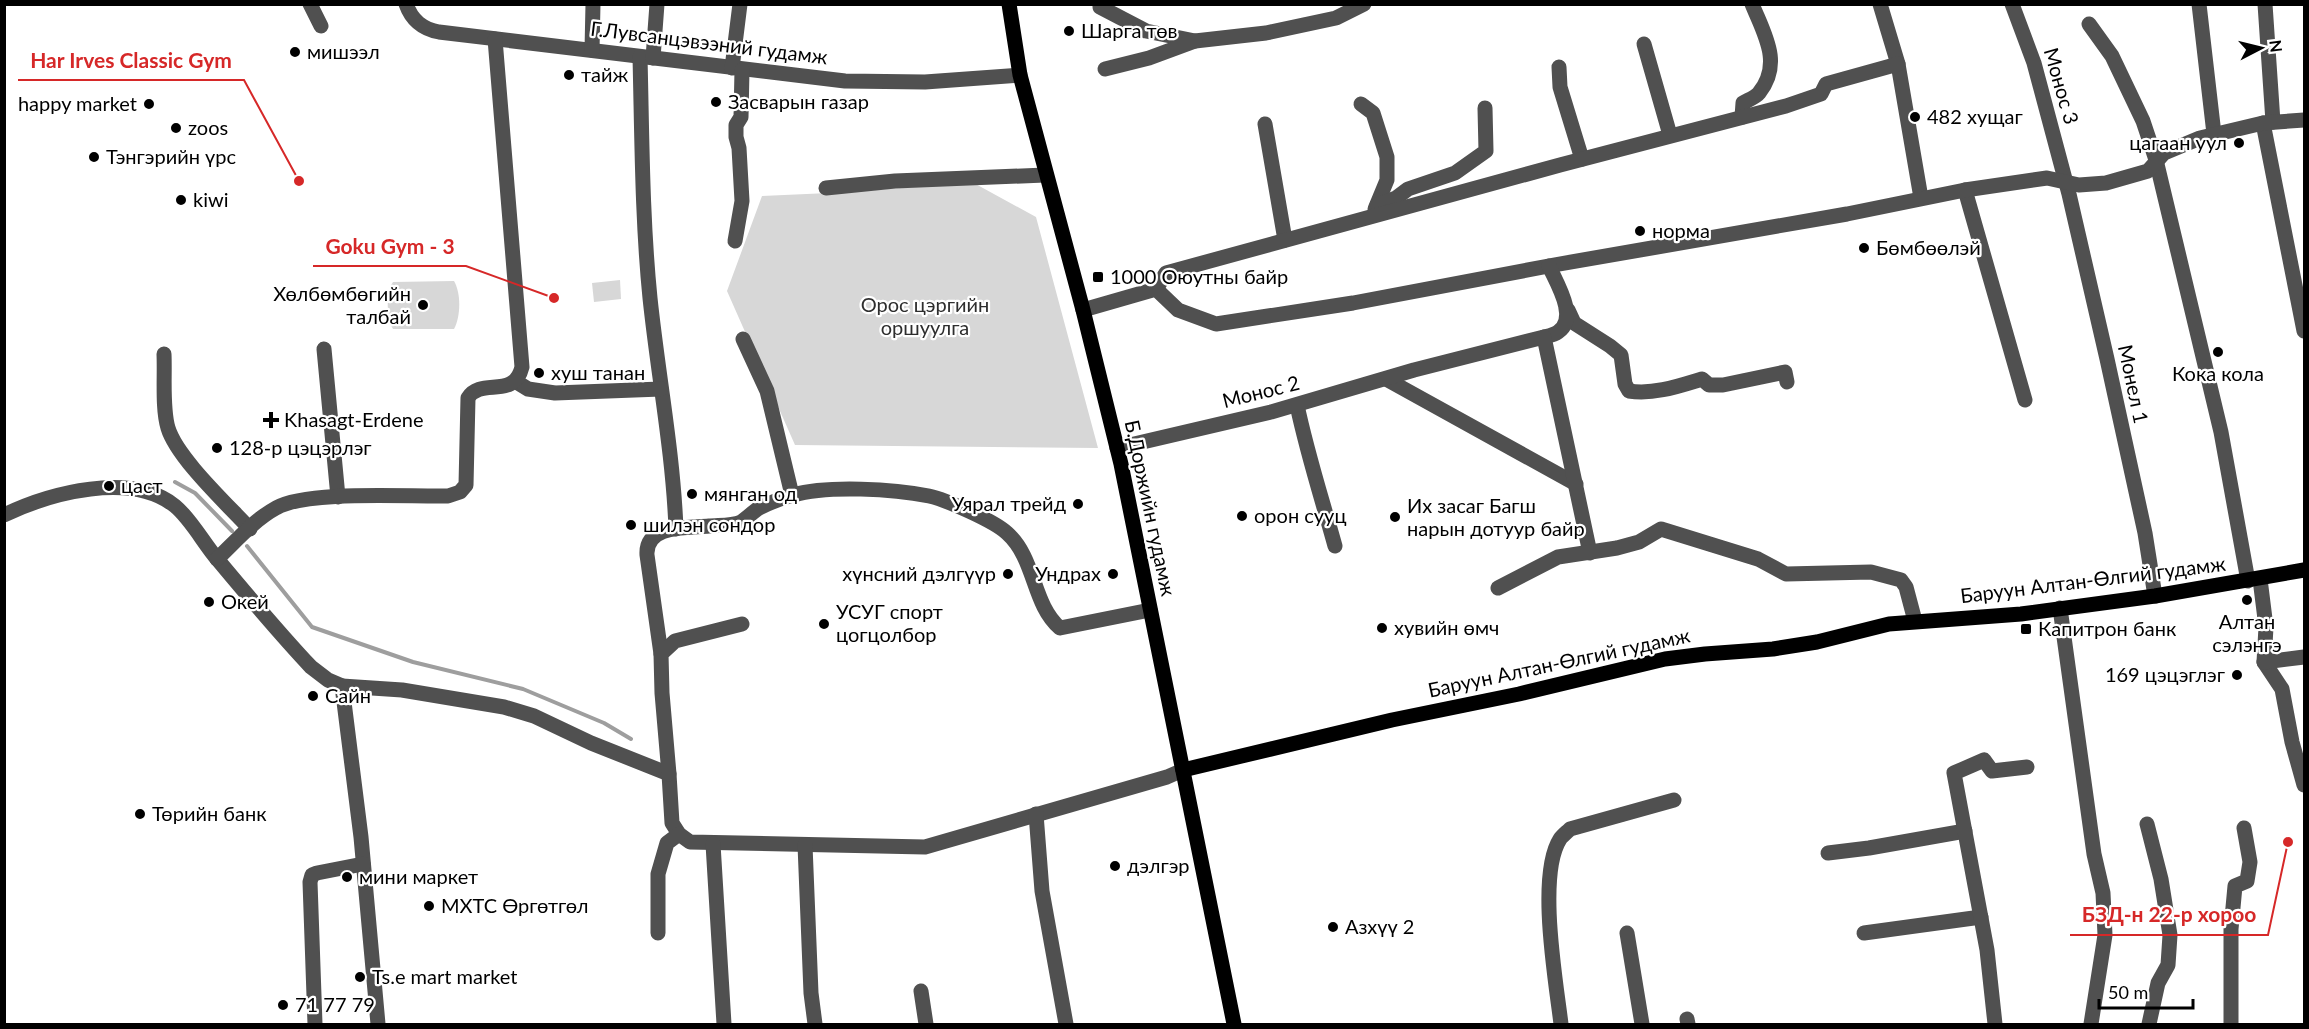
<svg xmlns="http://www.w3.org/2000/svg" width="2309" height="1029" viewBox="0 0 2309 1029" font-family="Lato,sans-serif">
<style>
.green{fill:#d7d7d7}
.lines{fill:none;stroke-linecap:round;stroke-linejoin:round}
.stream{stroke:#9e9e9e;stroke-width:4}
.minor{stroke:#505050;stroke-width:15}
.major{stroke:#000;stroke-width:15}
.poi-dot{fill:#000;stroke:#fff;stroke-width:2}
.labels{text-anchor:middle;stroke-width:4.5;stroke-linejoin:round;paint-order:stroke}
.poi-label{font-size:20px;fill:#000;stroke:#fff;text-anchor:start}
.street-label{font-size:20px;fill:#000;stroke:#fff}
.park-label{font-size:20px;fill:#2e2e2e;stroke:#fff}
.leader{fill:none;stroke:#d62828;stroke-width:2}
.callout-dot{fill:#d62828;stroke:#fff;stroke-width:2}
.callout-label{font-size:21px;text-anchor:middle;font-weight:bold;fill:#d62828;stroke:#fff;stroke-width:4.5;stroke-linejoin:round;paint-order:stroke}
</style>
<rect width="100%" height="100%" fill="#fff"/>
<g class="green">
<polygon points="972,182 1036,217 1098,448 795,445 727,291 762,196 851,192"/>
<polygon points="620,280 621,299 594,302 592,283"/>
<path d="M454,281C461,293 461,316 454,329H393C386,318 386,292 393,282Z"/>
</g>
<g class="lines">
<g class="stream">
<polyline points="175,482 195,493 232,531"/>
<polyline points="247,546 312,627 413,662 523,689 604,723 631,739"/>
</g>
<g class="minor">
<polyline points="310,4 321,26"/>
<path d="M406,4C412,21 423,29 439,32L845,81L925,82L1020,75"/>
<polyline points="1100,4 1100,7 1146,31 1195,41 1266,33 1336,18 1364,4"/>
<polyline points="1880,4 1898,64 1921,198"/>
<polyline points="2012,4 2034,63 2069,194 2107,359 2145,533 2155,596"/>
<polyline points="2199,4 2214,134"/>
<polyline points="2265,4 2273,122"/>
<polyline points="2089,24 2112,56 2143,121 2156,160 2221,432 2248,581"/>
<polyline points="1644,44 1670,135"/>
<polyline points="592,50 593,4"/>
<path d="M640,57C642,137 642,218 650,298C658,375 673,451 676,529"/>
<polyline points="653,58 657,4"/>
<polyline points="1559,67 1560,87 1582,159"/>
<polyline points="732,68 740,4"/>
<polyline points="1105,69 1149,58 1195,41"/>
<polyline points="1361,104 1373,113 1387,157 1387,180 1375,209"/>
<path d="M1742,117L1743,103C1748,100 1756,97 1759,93C1783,63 1764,34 1752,4"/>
<polyline points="2263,123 2304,331"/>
<polyline points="1265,124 1285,240"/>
<polyline points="826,188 895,181 1045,175"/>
<polyline points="1965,190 2025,400"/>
<polyline points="1377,205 1396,198 1408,189 1455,173 1486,151 1485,108"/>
<polyline points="735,241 742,201 739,148 736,137 736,125 741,117 742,70"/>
<polyline points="1156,289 1166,273 1560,165 1786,106 1821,94 1826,84 1898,64"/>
<polyline points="1083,310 1156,289 1178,310 1216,324 1353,303 1554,265 1847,214 1965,190 2047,178 2079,185 2106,183 2148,171 2164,153 2200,138 2263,123 2304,120"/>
<path d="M1568,310L1574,323L1610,346L1621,355L1625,384L1629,391C1653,395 1679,386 1702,379L1709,385H1723L1785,372L1787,382"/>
<path d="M1544,337C1548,336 1554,335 1558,332C1579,318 1556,282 1549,266"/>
<polyline points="743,339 767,391 792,495"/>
<polyline points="324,349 338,497"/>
<path d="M164,354C165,377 162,408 168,428C177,458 228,505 250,529"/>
<polyline points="1386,379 1576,484"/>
<polyline points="515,381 528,389 555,393 661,389"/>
<path d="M1297,405C1307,453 1322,499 1335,546"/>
<polyline points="1117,448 1271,412 1414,370 1544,337 1590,553"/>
<path d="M4,515C50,493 131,471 175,506C191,519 204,544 218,560C248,596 279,633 311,667L328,680L342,686L361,837L378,1024"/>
<path d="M217,559C235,542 254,520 276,508C307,490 408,497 448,496L460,492L466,485L468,398C481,377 514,400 522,367L495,39"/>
<polyline points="2260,579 2266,627 2264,662 2282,689 2292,742 2304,785"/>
<polyline points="1498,588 1558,557 1617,548 1639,542 1661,529 1758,559 1786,574 1871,572 1901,580 1906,587 1915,621"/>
<polyline points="2060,608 2094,854 2103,893 2105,935 2091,1024"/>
<path d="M661,654L647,555C645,524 688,528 709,526C718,525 732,526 741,522C747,518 753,512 759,508C769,503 782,498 793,495C828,485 894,489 929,496C947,500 994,521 1007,533C1036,559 1032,604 1060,628L1150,610"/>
<polyline points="2264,662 2304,657"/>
<polyline points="342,686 402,690 504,707 534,716 591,743 669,774 672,823 679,834 690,842 925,847 1167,777 1183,770"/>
<polyline points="669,774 662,693 661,654 675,641 742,624"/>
<polyline points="1036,814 1042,891 1066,1024"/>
<polyline points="2147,824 2161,879 2170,935 2168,965 2158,983 2149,1024"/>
<polyline points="713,844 724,1024"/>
<polyline points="805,845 811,993 815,1024"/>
<polyline points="1828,853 1869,848 1965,831"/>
<polyline points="658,933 658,874 667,843 679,834"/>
<polyline points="1627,933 1642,1024"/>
<polyline points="1864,933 1981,917"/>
<polyline points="921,991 926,1024"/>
<polyline points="1687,1019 1688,1024"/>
<polyline points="315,1024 310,882 312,875 317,873 363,864"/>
<path d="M1561,1024C1556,982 1537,875 1560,839C1562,836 1567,832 1570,829L1674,800"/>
<polyline points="1995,1024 1987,950 1954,773 1984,760 1992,771 2027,767"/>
<polyline points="2231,1024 2231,929 2235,886 2247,881 2250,862 2244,828"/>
</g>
<g class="major">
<polyline points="1009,4 1020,75 1083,310 1121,464 1234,1024"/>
<polyline points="1183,770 1392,720 1519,694 1665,659 1705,654 1773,649 1817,642 1889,624 2021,614 2155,596 2304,570"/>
</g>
</g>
<g class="poi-dot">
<circle cx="1069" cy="31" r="6"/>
<circle cx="295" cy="52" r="6"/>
<circle cx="569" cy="75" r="6"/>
<circle cx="716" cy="102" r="6"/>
<circle cx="149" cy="104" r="6"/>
<circle cx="1915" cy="117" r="6"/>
<circle cx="176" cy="128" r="6"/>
<circle cx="2239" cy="143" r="6"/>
<circle cx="94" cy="157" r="6"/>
<circle cx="181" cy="200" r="6"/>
<circle cx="1640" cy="231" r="6"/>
<circle cx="1864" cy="248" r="6"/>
<rect x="1092" y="271" width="12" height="12" rx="3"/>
<circle cx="423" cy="305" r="6"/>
<circle cx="2218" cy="352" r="6"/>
<circle cx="539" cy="373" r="6"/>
<path d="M268 411h6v6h6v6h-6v6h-6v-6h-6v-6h6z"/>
<circle cx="217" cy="448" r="6"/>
<circle cx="109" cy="486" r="6"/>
<circle cx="692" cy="494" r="6"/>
<circle cx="1078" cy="504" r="6"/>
<circle cx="1242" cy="516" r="6"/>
<circle cx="1395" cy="517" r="6"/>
<circle cx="631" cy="525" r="6"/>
<circle cx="1008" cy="574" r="6"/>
<circle cx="1113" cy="574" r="6"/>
<circle cx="2247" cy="600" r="6"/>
<circle cx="209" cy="602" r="6"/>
<circle cx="824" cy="624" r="6"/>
<circle cx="1382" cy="628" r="6"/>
<rect x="2020" y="623" width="12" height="12" rx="3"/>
<circle cx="2237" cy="675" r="6"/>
<circle cx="313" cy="696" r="6"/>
<circle cx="140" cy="814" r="6"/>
<circle cx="1115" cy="866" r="6"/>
<circle cx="347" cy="877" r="6"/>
<circle cx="429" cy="906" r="6"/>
<circle cx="1333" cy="927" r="6"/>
<circle cx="360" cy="977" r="6"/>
<circle cx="283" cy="1005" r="6"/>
</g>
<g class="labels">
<g class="poi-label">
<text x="1081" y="38">Шарга төв</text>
<text x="307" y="59">мишээл</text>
<text x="581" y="82">тайж</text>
<text x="728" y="109">Засварын газар</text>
<text x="137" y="111" text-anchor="end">happy market</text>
<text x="1927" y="124">482 хущаг</text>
<text x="188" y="135">zoos</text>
<text x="2227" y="150" text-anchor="end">цагаан уул</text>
<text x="106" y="164">Тэнгэрийн үрс</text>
<text x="193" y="207">kiwi</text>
<text x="1652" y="238">норма</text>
<text x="1876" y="255">Бөмбөөлэй</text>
<text x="1110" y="284">1000 Оюутны байр</text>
<text x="411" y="301" text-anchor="end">Хөлбөмбөгийн<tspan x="411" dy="23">талбай</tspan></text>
<text x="551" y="380">хуш танан</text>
<text x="2218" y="381" text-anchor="middle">Кока кола</text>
<text x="284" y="427">Khasagt-Erdene</text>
<text x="229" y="455">128-р цэцэрлэг</text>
<text x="121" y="493">цаст</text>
<text x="704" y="501">мянган од</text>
<text x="1066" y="511" text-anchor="end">Уярал трейд</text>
<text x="1407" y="513">Их засаг Багш<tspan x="1407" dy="23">нарын дотуур байр</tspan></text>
<text x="1254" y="523">орон сууц</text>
<text x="643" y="532">шилэн сондор</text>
<text x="996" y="581" text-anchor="end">хүнсний дэлгүүр</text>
<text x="1101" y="581" text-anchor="end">Ундрах</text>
<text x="221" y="609">Окей</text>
<text x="836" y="619">УСУГ спорт<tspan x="836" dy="23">цогцолбор</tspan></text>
<text x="2247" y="629" text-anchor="middle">Алтан<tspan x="2247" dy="23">сэлэнгэ</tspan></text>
<text x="1394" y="635">хувийн өмч</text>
<text x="2038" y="636">Капитрон банк</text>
<text x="2225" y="682" text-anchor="end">169 цэцэглэг</text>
<text x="325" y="703">Сайн</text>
<text x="152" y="821">Төрийн банк</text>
<text x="1127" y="873">дэлгэр</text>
<text x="359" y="884">мини маркет</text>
<text x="441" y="913">МХТС Өргөтгөл</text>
<text x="1345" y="934">Азхүү 2</text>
<text x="372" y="984">Ts.e mart market</text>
<text x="295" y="1012">71 77 79</text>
</g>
<g class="street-label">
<text transform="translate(709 43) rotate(7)" y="7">Г.Лувсанцэвээний гудамж</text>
<text transform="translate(2061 86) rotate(74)" y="7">Монос 3</text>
<text transform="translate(2133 384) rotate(78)" y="7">Монел 1</text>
<text transform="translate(1261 392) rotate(-14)" y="7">Монос 2</text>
<text transform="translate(1150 508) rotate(78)" y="7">Б.Доржийн гудамж</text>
<text transform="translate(2093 580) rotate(-7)" y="7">Баруун Алтан-Өлгий гудамж</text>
<text transform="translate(1559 663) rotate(-12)" y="7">Баруун Алтан-Өлгий гудамж</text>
</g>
<g class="park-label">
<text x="925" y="312">Орос цэргийн<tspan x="925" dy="23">оршуулга</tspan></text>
</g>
</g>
<path class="leader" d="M299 181L244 80H18M554 298L466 266H313M2288 842L2268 935H2070"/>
<g class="callout-dot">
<circle cx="299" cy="181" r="6"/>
<circle cx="554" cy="298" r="6"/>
<circle cx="2288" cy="842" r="6"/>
</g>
<g class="callout-label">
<text x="131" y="68">Har Irves Classic Gym</text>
<text x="390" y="254">Goku Gym - 3</text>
<text x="2169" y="922">БЗД-н 22-р хороо</text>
</g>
<rect width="2309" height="1029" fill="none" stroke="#000000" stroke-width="12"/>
<g transform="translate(2261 48) rotate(83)" stroke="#ffffff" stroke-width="4.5" paint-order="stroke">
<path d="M0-4.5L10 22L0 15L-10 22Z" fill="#000000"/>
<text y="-9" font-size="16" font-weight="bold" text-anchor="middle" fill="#000000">N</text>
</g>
<path d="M2099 999v9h94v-9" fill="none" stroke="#000000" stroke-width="3"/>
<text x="2108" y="999" font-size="18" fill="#000000" stroke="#ffffff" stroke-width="4.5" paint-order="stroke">50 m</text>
</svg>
